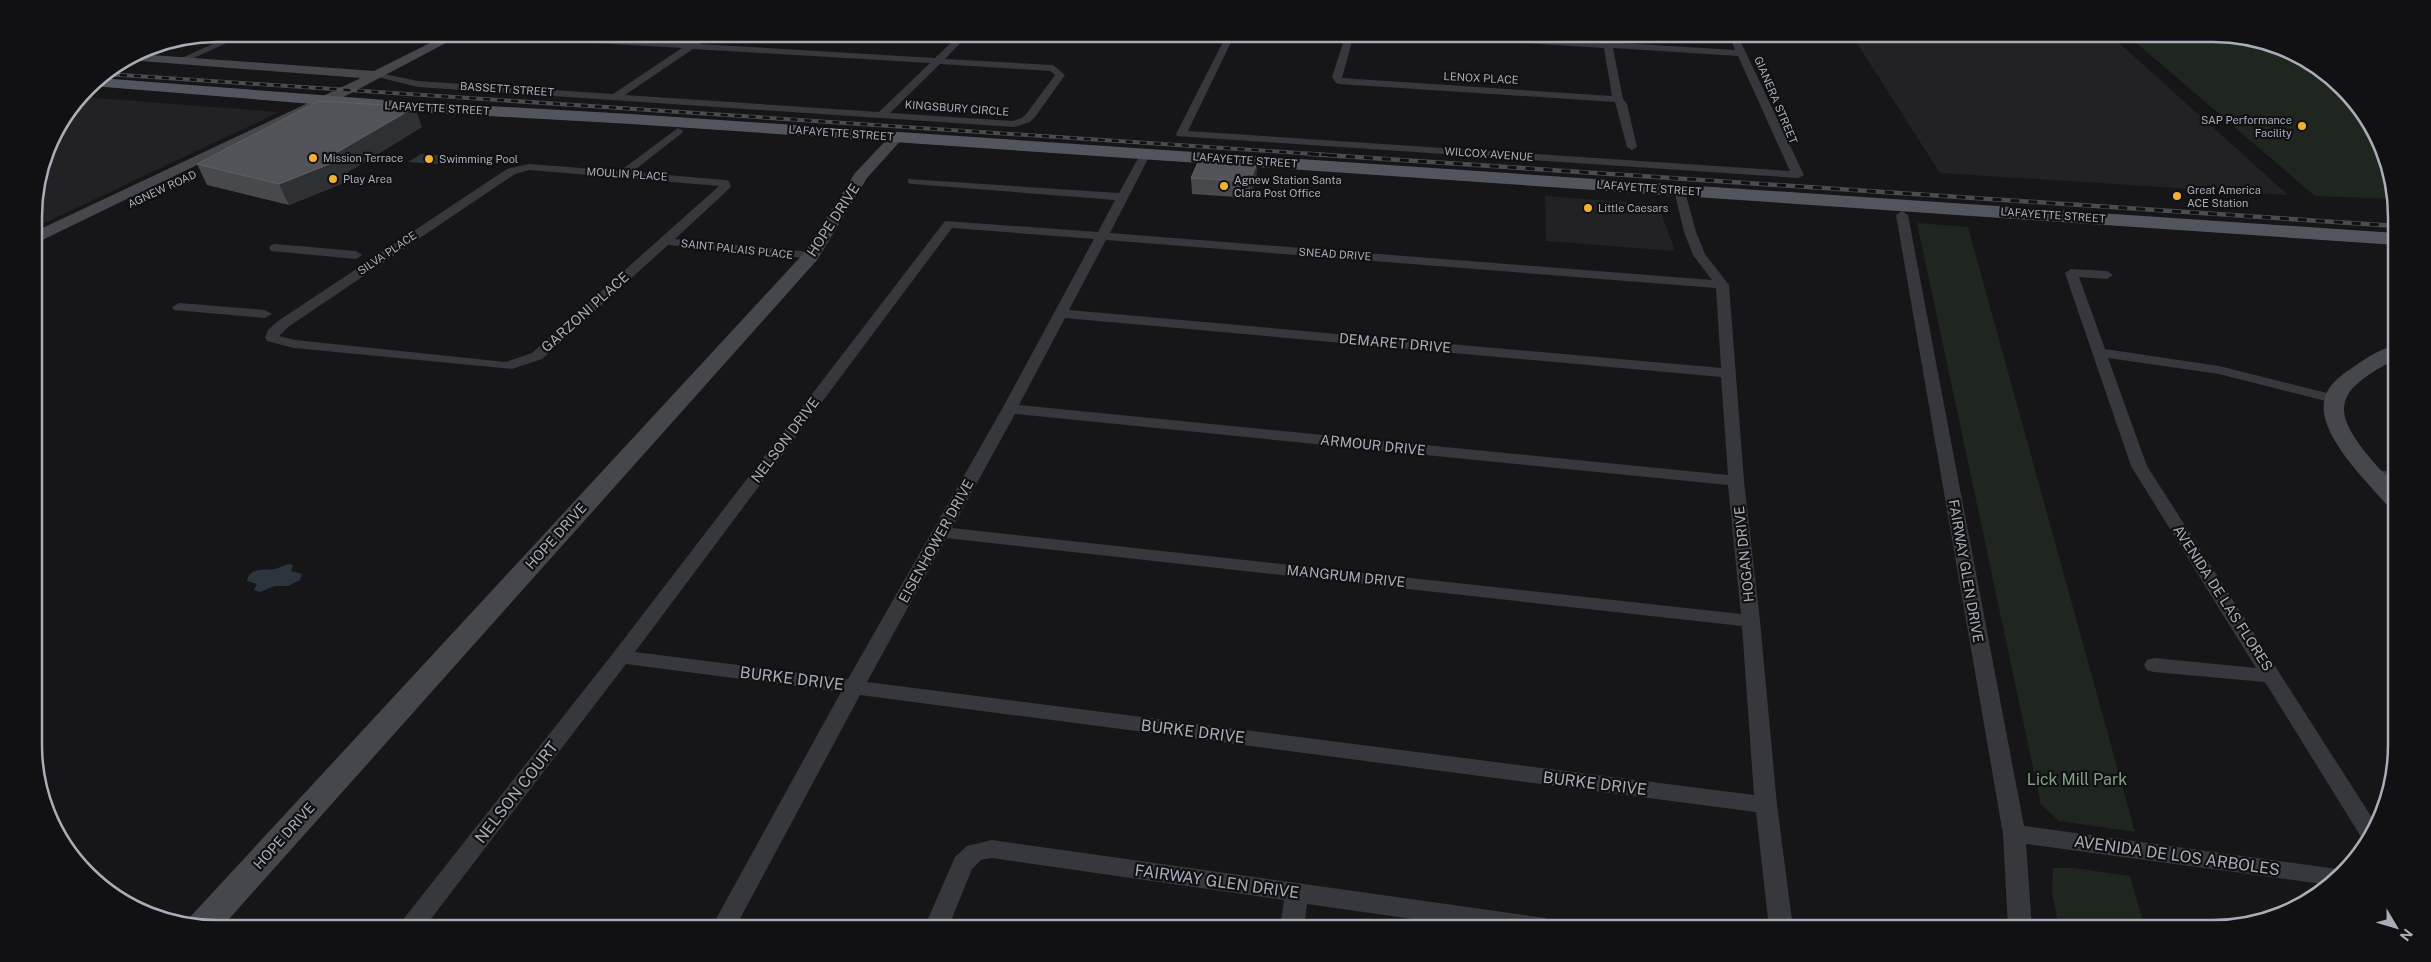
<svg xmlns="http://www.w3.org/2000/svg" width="2431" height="962" viewBox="0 0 2431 962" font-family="'Public Sans',sans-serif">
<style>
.built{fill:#222225}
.green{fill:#1e261f}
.water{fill:#2c353c}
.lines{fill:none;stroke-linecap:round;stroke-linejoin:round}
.street{fill:#37383d;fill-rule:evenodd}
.secondary{fill:#45474d;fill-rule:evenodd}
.primary{fill:#53555c;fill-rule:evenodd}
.rail-far1-casing{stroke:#4a4c52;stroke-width:4}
.rail-casing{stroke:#4a4c52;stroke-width:4.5}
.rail-far1{stroke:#111113;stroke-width:2.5;stroke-dasharray:7;stroke-linecap:butt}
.rail{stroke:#111113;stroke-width:3;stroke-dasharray:9;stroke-linecap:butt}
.wall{fill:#47494d}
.shaded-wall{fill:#2f3033}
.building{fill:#525359;stroke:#5f6168}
.poi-dot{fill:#f2b134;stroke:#111113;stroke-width:2}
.labels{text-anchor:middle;stroke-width:4.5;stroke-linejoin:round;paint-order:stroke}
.far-street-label{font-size:11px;fill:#a8adb8;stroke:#111113}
.far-poi-label{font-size:11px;fill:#a8adb8;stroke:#111113;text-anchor:start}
.street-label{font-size:14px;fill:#a8adb8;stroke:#111113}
.near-street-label{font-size:16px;fill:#a8adb8;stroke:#111113}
.near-park-label{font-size:16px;fill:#7fa381;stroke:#111113}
.rim{fill:none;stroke:#a8adb8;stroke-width:2.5}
</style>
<rect width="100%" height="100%" fill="#161618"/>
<g class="built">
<polygon points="1851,34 2109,34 2288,195 1940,173"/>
<polygon points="83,97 279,112 34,228 34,206 53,136"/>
<polygon points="1545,196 1651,204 1660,210 1675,251 1546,241"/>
</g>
<g class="green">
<polygon points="2126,34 2213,34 2273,44 2316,65 2359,106 2383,147 2396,199 2315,196"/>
<polygon points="1917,223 1968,227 2135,832 2059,821 2041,805"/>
<polygon points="2053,868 2074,868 2130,876 2145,928 2059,928 2052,893"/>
</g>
<g class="water">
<polygon points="421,154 450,156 438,164 408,162"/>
<path d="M289,564L293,565L291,571L302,574L300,580L288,586H275L260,592L254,590L257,584L247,581C250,565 268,572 278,568C282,567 284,565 289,564Z"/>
</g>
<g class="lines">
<g class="street">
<polygon points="235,34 246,34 183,63 175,61"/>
<path d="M487,34H531L689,43L703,34H713L700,44L935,58L960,34H969L945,59L1053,65L1065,75L1035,117L1030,122L1014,127L418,87L369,75L374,72L418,81L613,94L682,48L491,37ZM693,49L930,63L879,112L625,95ZM940,64L1050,71L1055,75L1027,113L1022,118L1013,121L890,113Z"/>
<polygon points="1227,34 1235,34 1188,131 1790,171 1738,56 1613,48 1623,99 1627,104 1637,147 1632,150 1627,147 1615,102 1339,84 1336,83 1332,77 1346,34 1354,34 1342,78 1612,96 1604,48 1473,40 1361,37 1357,34 1473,34 1735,50 1729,34 1737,34 1804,175 1798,178 1177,136 1176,134"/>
<path d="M678,128L683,131L682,133L632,172L725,180L729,181L731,187L675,239L811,252L815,253L817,256L815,259L668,245L542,359L512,369L294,348L267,341L265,338L268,330L278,321L507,169L529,164L620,171ZM529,170L719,186L532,353L506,362L295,340L279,336L288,327L515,174Z"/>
<path d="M1146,150L1151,153L1110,233L1712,280L1693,255L1684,232L1674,190L1676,188H1684L1696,232L1705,254L1729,285L1744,481L1760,621L1777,805L1793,928H1769L1756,812L860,695L735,928H711L841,692L626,664L424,928H398L402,921L614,652L945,221L1098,232L1115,200L912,184L908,183V179L1119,193L1141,153ZM952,228L1094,239L1002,409L848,679L635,652ZM1106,240L1716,288L1721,368L1069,310ZM1065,318L1721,377L1728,475L1019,405ZM1015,414L1728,485L1741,614L952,528ZM946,538L1742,626L1754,795L867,682Z"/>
<polygon points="1902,211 1908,215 2024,826 2345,870 2330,885 2026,844 2032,928 2008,928 2003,834 1896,215"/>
<polygon points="275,244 356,251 362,255 356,259 271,251 269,248 271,245"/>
<polygon points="2071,269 2107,271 2113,275 2107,279 2079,277 2105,349 2219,366 2339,396 2341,399 2334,403 2219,374 2108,358 2147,466 2376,824 2367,842 2363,840 2265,682 2154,672 2147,670 2144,665 2147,660 2154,658 2256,668 2131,466 2065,273"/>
<polygon points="179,303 265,310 272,314 265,318 174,310 172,307"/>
<polygon points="2372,470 2396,472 2396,482 2366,478 2364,475"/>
<polygon points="992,840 1545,918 1553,921 1557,928 1476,928 1307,904 1304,928 1280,928 1284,900 992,858 981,860 972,869 948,928 924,928 955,857 967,846"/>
</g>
<g class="secondary">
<polygon points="448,34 463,34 317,111 282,124 34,244 34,232 361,78 128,60 138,54 374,71"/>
<polygon points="897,133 904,137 867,178 817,260 221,928 188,923 191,916 804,253 855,173 892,134"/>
<path d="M2396,345V359C2332,392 2329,411 2377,466C2382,472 2395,482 2397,489C2398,495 2397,503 2397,509L2389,507C2368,483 2319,436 2324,402C2325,389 2338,377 2349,370C2363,360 2379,349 2396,345Z"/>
</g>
<polygon class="primary" points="99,78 399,101 631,114 2396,233 2396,245 631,124 399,111 92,86"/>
<g class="rail-far1-casing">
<polyline id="rail-far1" points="106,74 1329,155"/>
</g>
<g class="rail-casing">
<polyline id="rail" points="1310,154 2396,226"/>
</g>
<use href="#rail-far1" class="rail-far1"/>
<use href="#rail" class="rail"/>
</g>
<g class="wall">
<polygon points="422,127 343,175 346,182 289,205 207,185 197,164"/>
<polygon points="1257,163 1256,179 1250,198 1192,194 1191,178"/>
</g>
<g class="shaded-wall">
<polygon points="415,107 422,127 343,175 346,182 289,205 279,184 334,154"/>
<polygon points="1257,163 1256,179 1250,198 1250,181"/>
</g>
<g class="building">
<polygon points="319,101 415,107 334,154 337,161 279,184 197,164"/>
<polygon points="1199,160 1257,163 1250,181 1191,178"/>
</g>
<g class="poi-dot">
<circle cx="2302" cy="126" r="5"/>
<circle cx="313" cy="158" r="5"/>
<circle cx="429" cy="159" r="5"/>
<circle cx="333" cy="179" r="5"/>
<circle cx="1224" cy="186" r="5"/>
<circle cx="2177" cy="196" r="5"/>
<circle cx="1588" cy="208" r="5"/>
</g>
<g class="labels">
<g class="far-street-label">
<text transform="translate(1481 78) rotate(3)" y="4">LENOX PLACE</text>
<text transform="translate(507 89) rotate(4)" y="4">BASSETT STREET</text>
<text transform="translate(1776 100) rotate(67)" y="4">GIANERA STREET</text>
<text transform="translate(437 108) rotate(3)" y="4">LAFAYETTE STREET</text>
<text transform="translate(957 108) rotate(4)" y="4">KINGSBURY CIRCLE</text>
<text transform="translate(841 133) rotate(4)" y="4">LAFAYETTE STREET</text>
<text transform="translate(1489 154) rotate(4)" y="4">WILCOX AVENUE</text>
<text transform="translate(1245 160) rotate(4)" y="4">LAFAYETTE STREET</text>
<text transform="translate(627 174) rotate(4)" y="4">MOULIN PLACE</text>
<text transform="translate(1649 188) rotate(4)" y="4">LAFAYETTE STREET</text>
<text transform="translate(162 189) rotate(-25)" y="4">AGNEW ROAD</text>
<text transform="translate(2053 215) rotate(4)" y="4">LAFAYETTE STREET</text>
<text transform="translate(737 249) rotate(6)" y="4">SAINT PALAIS PLACE</text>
<text transform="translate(387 253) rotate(-34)" y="4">SILVA PLACE</text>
<text transform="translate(1335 254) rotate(4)" y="4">SNEAD DRIVE</text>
</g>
<g class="far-poi-label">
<text x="2292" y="124" text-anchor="end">SAP Performance<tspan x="2292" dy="13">Facility</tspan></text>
<text x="323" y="162">Mission Terrace</text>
<text x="439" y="163">Swimming Pool</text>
<text x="343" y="183">Play Area</text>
<text x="1234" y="184">Agnew Station Santa<tspan x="1234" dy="13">Clara Post Office</tspan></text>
<text x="2187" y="194">Great America<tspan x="2187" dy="13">ACE Station</tspan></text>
<text x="1598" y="212">Little Caesars</text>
</g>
<g class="street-label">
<text transform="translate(833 220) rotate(-57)" y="5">HOPE DRIVE</text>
<text transform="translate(585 312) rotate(-42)" y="5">GARZONI PLACE</text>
<text transform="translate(1395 343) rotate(5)" y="5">DEMARET DRIVE</text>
<text transform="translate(785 440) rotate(-53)" y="5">NELSON DRIVE</text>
<text transform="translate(1373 445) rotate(6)" y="5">ARMOUR DRIVE</text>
<text transform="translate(556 536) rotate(-48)" y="5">HOPE DRIVE</text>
<text transform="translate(936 541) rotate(-61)" y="5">EISENHOWER DRIVE</text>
<text transform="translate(1744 554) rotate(-96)" y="5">HOGAN DRIVE</text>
<text transform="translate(1966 571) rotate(80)" y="5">FAIRWAY GLEN DRIVE</text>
<text transform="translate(1346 576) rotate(6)" y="5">MANGRUM DRIVE</text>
<text transform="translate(2223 598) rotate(57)" y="5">AVENIDA DE LAS FLORES</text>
<text transform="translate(284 836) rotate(-48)" y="5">HOPE DRIVE</text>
</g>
<g class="near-street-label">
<text transform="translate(792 678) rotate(7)" y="6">BURKE DRIVE</text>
<text transform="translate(1193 731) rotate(7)" y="6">BURKE DRIVE</text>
<text transform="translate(1595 783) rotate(7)" y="6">BURKE DRIVE</text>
<text transform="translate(516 792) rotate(-52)" y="6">NELSON COURT</text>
<text transform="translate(2177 855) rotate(8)" y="6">AVENIDA DE LOS ARBOLES</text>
<text transform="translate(1217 881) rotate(8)" y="6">FAIRWAY GLEN DRIVE</text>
</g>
<g class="near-park-label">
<text x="2077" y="785">Lick Mill Park</text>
</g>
</g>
<path d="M0 0H2431V962H0ZM217 42H2213A175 175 0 0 1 2388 217V745A175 175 0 0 1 2213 920H217A175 175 0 0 1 42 745V217A175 175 0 0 1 217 42Z" fill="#111113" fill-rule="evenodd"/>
<path class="rim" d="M217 42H2213A175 175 0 0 1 2388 217V745A175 175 0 0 1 2213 920H217A175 175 0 0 1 42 745V217A175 175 0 0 1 217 42Z"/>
<g transform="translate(2396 927) rotate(128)" stroke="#111113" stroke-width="4" paint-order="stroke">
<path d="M0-4L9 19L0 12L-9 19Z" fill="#a8adb8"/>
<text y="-8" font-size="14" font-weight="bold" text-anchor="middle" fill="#a8adb8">N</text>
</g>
</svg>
